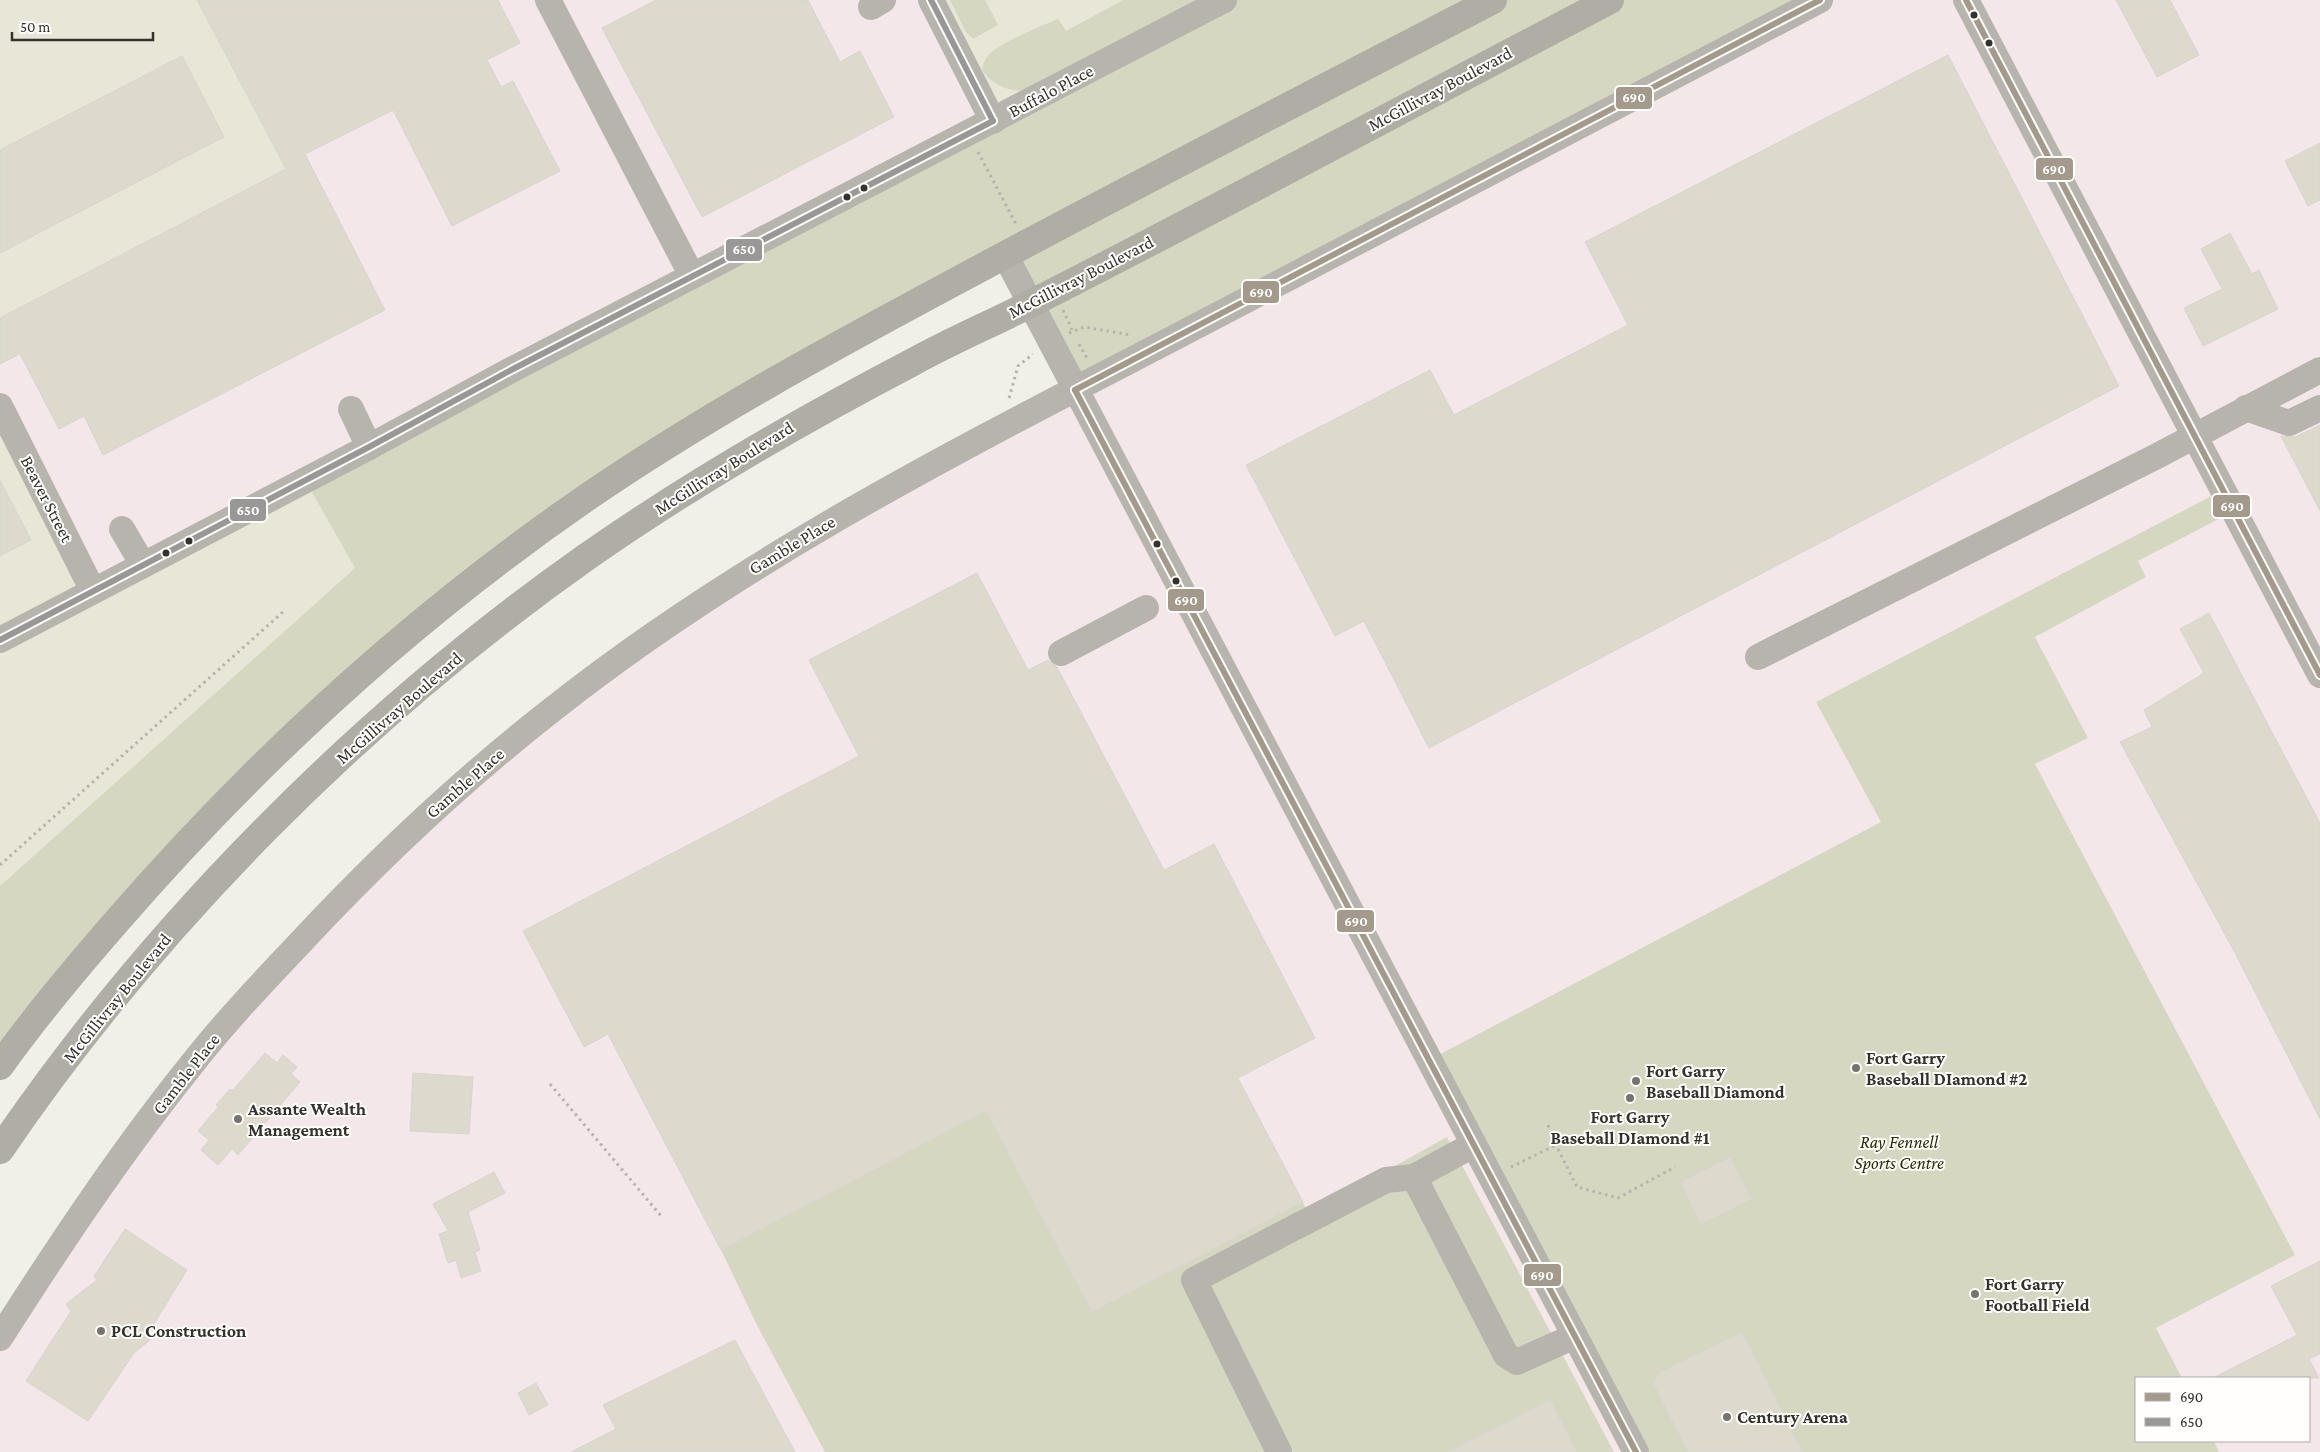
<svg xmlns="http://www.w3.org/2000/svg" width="2320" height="1452" viewBox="0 0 2320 1452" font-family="'Crimson Pro',serif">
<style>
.built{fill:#e8e6d7}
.industrial{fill:#f4e7e9}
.green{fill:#d5d7c0}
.building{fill:#dddacd;stroke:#d6d5cf}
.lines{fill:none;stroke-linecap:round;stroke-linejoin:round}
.path{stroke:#b4b4ac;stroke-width:3;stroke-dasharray:2.5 4;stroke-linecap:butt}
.minor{stroke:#b6b4ac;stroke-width:26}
.major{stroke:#afada4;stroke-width:28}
.bus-1-casing{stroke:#fffefc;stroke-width:10}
.bus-2-casing{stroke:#fffefc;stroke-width:10}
.bus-1{stroke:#a49a8b;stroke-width:6}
.bus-2{stroke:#9a9896;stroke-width:6}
.bus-dot{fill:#34322d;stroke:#fffefc;stroke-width:2}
.poi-dot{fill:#76746e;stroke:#fffefc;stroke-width:2}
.labels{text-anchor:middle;stroke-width:4;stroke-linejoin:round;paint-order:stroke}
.street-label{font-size:18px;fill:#34322d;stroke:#fffefc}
.poi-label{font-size:18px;font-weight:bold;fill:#34322d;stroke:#fffefc;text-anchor:start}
.park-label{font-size:18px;font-style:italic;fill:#2a2d05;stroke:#fffefc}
.line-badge{stroke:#fffefc;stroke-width:2}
.badge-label{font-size:14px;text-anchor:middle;font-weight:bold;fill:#fff}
</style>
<rect width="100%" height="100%" fill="#f0efe8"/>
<g class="built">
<polygon points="0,0 197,0 286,169 0,318"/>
<polygon points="931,0 1224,0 993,121"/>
<polygon points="0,406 305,480 355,568 0,886"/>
</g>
<g class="industrial">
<polygon points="197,0 931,0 993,121 93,591 0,406 0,318 286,169"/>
<polygon points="1821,0 2320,0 2320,1452 2219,1452 2214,1441 2309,1441 2309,1378 2182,1378 2156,1328 2295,1254 2035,764 2088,738 2035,637 2146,577 2138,561 1816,702 1881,822 1429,1060 1636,1452 0,1452 0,1338 66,1234 365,874 680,615"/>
</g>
<g class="green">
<polygon points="950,0 985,0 998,25 973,39 966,32"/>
<path d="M1123,0H1200L1022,91C1004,90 992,84 982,70C983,65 984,60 988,56C998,43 1042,26 1058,19L1066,31Z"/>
<polygon points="1224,0 1820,0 1075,390 1005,255 652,454 286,742 0,1066 0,886 355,568 305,480"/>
<polygon points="2223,490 2234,511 2138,561 2146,577 2035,637 2088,738 2035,764 2295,1255 2156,1328 2182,1378 2136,1378 2136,1441 2214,1441 2219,1452 1636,1452 1429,1060 1881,822 1816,702"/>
<polygon points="986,1111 1092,1312 1303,1202 1308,1214 1447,1137 1614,1452 1577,1452 1550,1400 1448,1452 825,1452 758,1327 721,1250"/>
</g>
<g class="building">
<polygon points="197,0 498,0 520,43 487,60 501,87 513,81 560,171 452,226 393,110 305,154 385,310 103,455 84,416 59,429 20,354 0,364 0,318 286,169"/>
<polygon points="656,0 808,0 840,62 860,51 894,117 702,217 602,28"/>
<polygon points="2116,0 2170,0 2199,55 2157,77"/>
<polygon points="1948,55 2119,386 1429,748 1364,621 1335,636 1246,465 1430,370 1454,415 1628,325 1585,242"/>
<polygon points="182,56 224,137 0,253 0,150"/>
<polygon points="2320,143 2320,200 2308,206 2285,161"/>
<polygon points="2230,233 2252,274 2259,270 2278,309 2203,346 2184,308 2222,289 2201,249"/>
<polygon points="2320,425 2320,511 2281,436 2295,437"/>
<polygon points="0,480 31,540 0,556"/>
<polygon points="977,573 1028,670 1048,660 1057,667 1164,870 1214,844 1315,1038 1238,1078 1303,1202 1092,1312 986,1111 721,1250 608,1034 584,1047 523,931 859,756 809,660"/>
<polygon points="2209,613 2320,823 2320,1119 2234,951 2120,742 2152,727 2144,710 2204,673 2180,629"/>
<polygon points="265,1053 277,1063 283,1055 297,1067 291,1074 300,1082 238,1155 232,1149 218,1165 201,1150 209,1140 198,1131 218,1107 216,1105 230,1089 233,1090"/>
<polygon points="413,1073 473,1077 469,1134 410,1131"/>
<polygon points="1730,1157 1752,1199 1701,1225 1680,1182"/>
<polygon points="494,1172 505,1193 468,1212 480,1250 475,1252 481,1271 461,1278 456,1260 448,1263 439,1234 448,1231 433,1204"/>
<polygon points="125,1229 187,1270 147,1335 151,1339 134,1353 88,1421 26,1381 71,1311 66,1304 97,1280 94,1276"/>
<polygon points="2320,1261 2320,1354 2309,1359 2319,1378 2213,1378 2297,1335 2271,1286"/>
<polygon points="1742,1332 1802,1452 1688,1452 1653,1383 1658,1373"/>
<polygon points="735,1340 795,1452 571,1452 616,1429 603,1405"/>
<polygon points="536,1383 548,1405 529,1415 518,1393"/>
<polygon points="1550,1400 1577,1452 1448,1452"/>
</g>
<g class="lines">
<g class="path">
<polyline points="978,152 1016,224"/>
<polyline points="1063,310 1072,330"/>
<polyline points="1069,333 1084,327 1131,335"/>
<polyline points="1079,344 1087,358"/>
<polyline points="1009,398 1018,366 1033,354"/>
<polyline points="0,865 283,612"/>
<polyline points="550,1084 662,1217"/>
<polyline points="1548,1125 1556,1145 1577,1187 1618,1198 1675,1167"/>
<polyline points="1511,1167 1556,1145"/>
</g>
<g class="minor">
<polyline points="548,0 692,276"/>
<polyline points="931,0 993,121"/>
<polyline points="1966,0 2320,675"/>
<polyline points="871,7 883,0"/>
<polyline points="1005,255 1636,1452"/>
<polyline points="0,406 93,591"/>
<polyline points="2246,408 2289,423 2320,408"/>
<polyline points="351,409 369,447"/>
<polyline points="122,529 143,565"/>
<polyline points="0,640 369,447 513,369 1224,0"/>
<polyline points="1061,653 1146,608"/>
<polyline points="1758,657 2157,456 2320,370"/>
<polyline points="1473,1145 1414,1177 1506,1355 1517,1362 1575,1336"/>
<path d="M0,1338C60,1244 122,1151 192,1064C225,1022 262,983 299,944C378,859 462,780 553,709C741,560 954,452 1166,342C1384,228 1602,114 1820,0"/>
<polyline points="1279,1452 1194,1280 1386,1180 1414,1177"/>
</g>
<g class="major">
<path d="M0,1066C36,1015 76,968 117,921C255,762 412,618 586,498C707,415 835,346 964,277C1139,183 1316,92 1493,0"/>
<path d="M0,1150C154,924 361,716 585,558C689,485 800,421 913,362C951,341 991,324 1030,304C1225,205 1417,101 1610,0"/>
</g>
<g class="bus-1-casing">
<g id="bus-1">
<polyline points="1966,0 2320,675"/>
<polyline points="1075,390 1636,1452"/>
<polyline points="1075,390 1820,0"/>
</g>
</g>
<g class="bus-2-casing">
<g id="bus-2">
<polyline points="931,0 993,121"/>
<polyline points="0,640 369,447 513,369 993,121"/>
</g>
</g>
<use href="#bus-1" class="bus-1"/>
<use href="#bus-2" class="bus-2"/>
</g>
<g class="bus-dot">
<circle cx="1974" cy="15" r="4.5"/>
<circle cx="1989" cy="43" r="4.5"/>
<circle cx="864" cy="188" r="4.5"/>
<circle cx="847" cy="197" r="4.5"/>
<circle cx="189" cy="541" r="4.5"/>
<circle cx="1157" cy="544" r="4.5"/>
<circle cx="166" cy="553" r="4.5"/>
<circle cx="1176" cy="581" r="4.5"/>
</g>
<g class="poi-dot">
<circle cx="1856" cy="1068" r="5"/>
<circle cx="1636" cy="1081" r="5"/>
<circle cx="1630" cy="1098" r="5"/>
<circle cx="238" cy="1119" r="5"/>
<circle cx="1975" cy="1294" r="5"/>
<circle cx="101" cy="1331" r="5"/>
<circle cx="1727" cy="1417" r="5"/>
</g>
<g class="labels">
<g class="street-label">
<text transform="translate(1440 89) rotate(-28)" y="6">McGillivray Boulevard</text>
<text transform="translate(1051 91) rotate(-28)" y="6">Buffalo Place</text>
<text transform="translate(1081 277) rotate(-27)" y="6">McGillivray Boulevard</text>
<text transform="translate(724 468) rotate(-32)" y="6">McGillivray Boulevard</text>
<text transform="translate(47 499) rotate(63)" y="6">Beaver Street</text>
<text transform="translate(792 545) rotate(-31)" y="6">Gamble Place</text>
<text transform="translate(399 708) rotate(-41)" y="6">McGillivray Boulevard</text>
<text transform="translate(465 783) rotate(-41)" y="6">Gamble Place</text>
<text transform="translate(117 998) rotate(-51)" y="6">McGillivray Boulevard</text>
<text transform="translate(186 1074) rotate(-52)" y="6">Gamble Place</text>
</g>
<g class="poi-label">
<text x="1866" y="1064">Fort Garry<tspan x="1866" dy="21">Baseball DIamond #2</tspan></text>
<text x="1646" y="1077">Fort Garry<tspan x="1646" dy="21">Baseball Diamond</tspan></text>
<text x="248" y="1115">Assante Wealth<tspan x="248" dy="21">Management</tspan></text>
<text x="1630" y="1123" text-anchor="middle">Fort Garry<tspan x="1630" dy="21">Baseball DIamond #1</tspan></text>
<text x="1985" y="1290">Fort Garry<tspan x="1985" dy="21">Football Field</tspan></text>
<text x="111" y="1337">PCL Construction</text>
<text x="1737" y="1423">Century Arena</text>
</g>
<g class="park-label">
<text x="1899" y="1148">Ray Fennell<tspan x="1899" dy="21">Sports Centre</tspan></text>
</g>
</g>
<g class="line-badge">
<rect x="1615" y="86" width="38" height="24" rx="5" fill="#a49a8b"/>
<rect x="2035" y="157" width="39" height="24" rx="5" fill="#a49a8b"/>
<rect x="725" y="238" width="38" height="24" rx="5" fill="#9a9896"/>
<rect x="1242" y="280" width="38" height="24" rx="5" fill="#a49a8b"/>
<rect x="2212" y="494" width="39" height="24" rx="5" fill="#a49a8b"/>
<rect x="229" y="498" width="38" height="24" rx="5" fill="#9a9896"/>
<rect x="1167" y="588" width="38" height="24" rx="5" fill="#a49a8b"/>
<rect x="1336" y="909" width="39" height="24" rx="5" fill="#a49a8b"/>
<rect x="1523" y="1263" width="39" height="24" rx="5" fill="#a49a8b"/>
</g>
<g class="badge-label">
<text x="1634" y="102">690</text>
<text x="2054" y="174">690</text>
<text x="744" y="254">650</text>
<text x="1261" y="297">690</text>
<text x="2232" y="511">690</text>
<text x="248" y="515">650</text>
<text x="1186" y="605">690</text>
<text x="1356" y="926">690</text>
<text x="1542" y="1280">690</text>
</g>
<rect x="2135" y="1377" width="175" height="65" fill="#fffefc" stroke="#aeaca9"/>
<rect x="2145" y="1393" width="25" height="8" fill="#a49a8b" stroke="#aeaca9"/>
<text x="2180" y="1402" font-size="15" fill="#34322d">690</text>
<rect x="2145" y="1418" width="25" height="8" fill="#9a9896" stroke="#aeaca9"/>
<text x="2180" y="1427" font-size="15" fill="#34322d">650</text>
<path d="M12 32v8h141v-8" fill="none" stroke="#34322d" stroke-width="2.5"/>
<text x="20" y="32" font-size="15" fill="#34322d" stroke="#fffefc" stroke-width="4" paint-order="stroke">50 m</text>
</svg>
